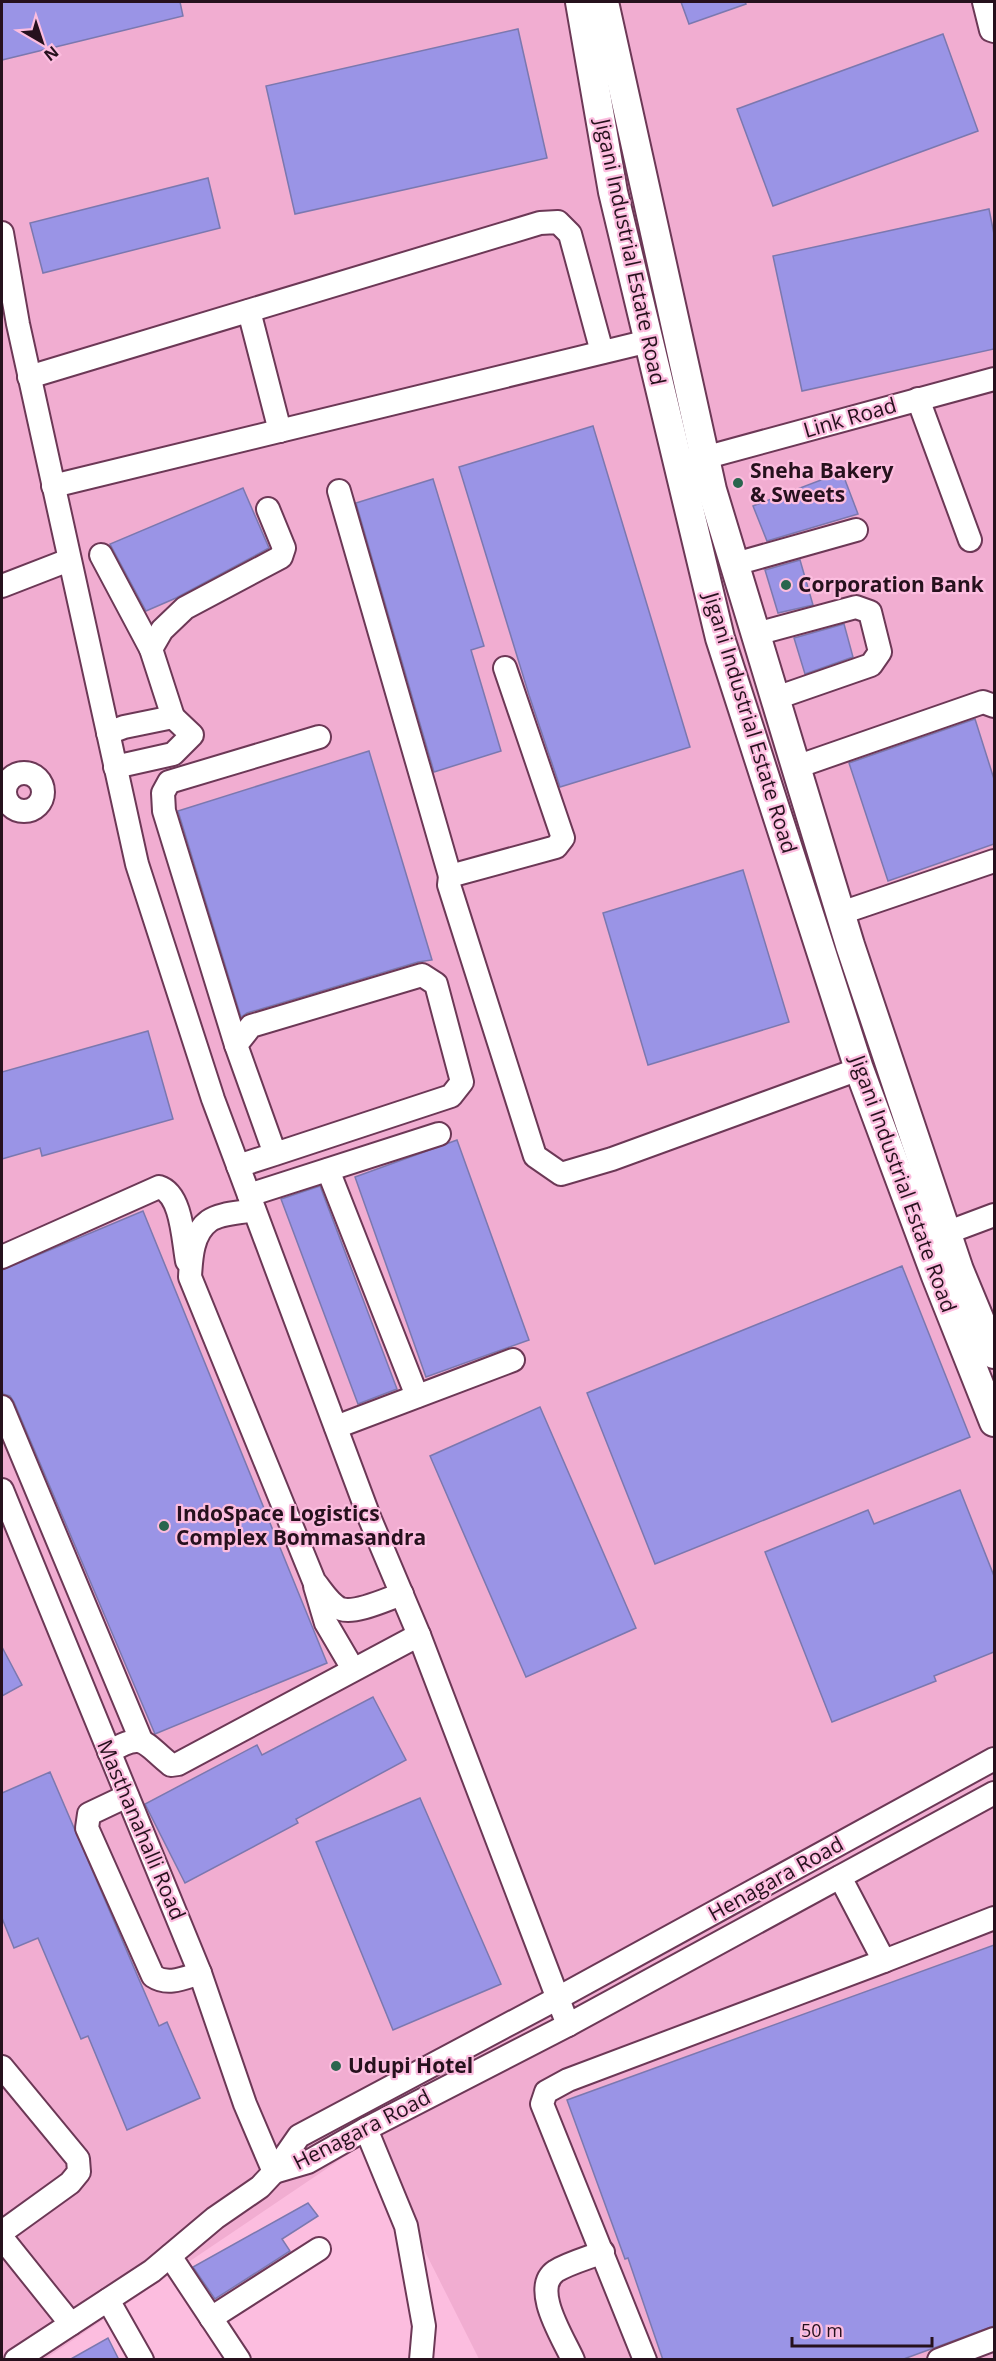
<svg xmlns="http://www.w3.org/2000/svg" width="996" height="2361" viewBox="0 0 996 2361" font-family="'Open Sans',sans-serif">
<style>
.built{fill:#f1add1}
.building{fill:#9a94e6;stroke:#7b78af;stroke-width:1.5}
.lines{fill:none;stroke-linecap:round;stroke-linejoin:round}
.minor-casing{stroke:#6c3856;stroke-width:26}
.major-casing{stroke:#6c3856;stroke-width:32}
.minor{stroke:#fff;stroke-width:22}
.major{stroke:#fff;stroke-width:28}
.poi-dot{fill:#2a654e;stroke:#fcbddf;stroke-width:2}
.labels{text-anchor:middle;stroke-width:4.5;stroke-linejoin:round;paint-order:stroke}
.street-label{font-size:21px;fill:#26111d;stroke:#fcbddf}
.poi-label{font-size:21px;font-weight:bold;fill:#26111d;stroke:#fcbddf;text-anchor:start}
</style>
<rect width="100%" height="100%" fill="#fcbddf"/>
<polygon class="built" points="2,2 994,2 994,2359 479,2359 369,2140 45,2359 2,2360"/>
<g class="building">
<polygon points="2,2 180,2 183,16 2,60"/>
<polygon points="681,2 745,2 746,4 689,24"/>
<polygon points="518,29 547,158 295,214 266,86"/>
<polygon points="943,34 978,131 773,206 737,109"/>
<polygon points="208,178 220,228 43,273 30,223"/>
<polygon points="989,209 994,234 994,349 802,391 773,256"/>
<polygon points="593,426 690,747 560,787 529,695 459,467"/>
<polygon points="842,472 858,514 767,541 753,506"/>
<polygon points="433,479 484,646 471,650 501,751 434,772 356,503"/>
<polygon points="243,488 269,548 176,598 146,611 110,544"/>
<polygon points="800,560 813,605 778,613 765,570"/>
<polygon points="844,624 853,657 805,674 794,638"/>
<polygon points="975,719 994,779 994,844 888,881 849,763"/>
<polygon points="369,751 432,960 418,962 247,1013 241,1017 178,811"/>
<polygon points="743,870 789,1022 648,1065 603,913"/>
<polygon points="148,1031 173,1119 42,1156 40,1148 2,1159 2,1072"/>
<polygon points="457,1140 529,1340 426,1377 355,1177"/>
<polygon points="320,1186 397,1389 358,1404 281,1199"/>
<polygon points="143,1211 327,1663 155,1734 14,1402 10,1396 3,1394 2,1390 2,1270"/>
<polygon points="902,1266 970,1437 655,1564 587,1393"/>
<polygon points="540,1407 636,1628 526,1677 430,1456"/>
<polygon points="960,1490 994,1576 994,1652 934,1676 936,1681 832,1722 765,1552 868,1510 874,1524"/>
<polygon points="2,1647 22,1685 2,1696"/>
<polygon points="373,1697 406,1760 296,1819 298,1823 185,1883 145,1804 257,1745 262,1755"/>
<polygon points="50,1772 159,2026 167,2022 200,2098 127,2130 88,2036 81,2039 38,1938 14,1948 2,1918 2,1793"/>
<polygon points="420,1798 501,1984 393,2030 316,1842"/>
<polygon points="994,1945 994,2326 901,2360 663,2360 628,2258 625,2259 567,2100"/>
<polygon points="308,2203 318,2216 282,2239 290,2251 215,2299 193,2267"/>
<polygon points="108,2338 119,2360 69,2360"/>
</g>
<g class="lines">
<g class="minor-casing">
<g id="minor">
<polyline points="984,2 991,30 994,31"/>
<polyline points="2,233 18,324 137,864 213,1099 370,1519 419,1635 568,2025"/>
<polyline points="249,311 280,431"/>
<polyline points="29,377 540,223 558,222 570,234 602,352"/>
<polyline points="918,399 970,540"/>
<polyline points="689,462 994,379"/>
<polyline points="53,486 649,341"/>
<polyline points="339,491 450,876"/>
<polyline points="101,555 151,649"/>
<polyline points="735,564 856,530"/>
<polyline points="2,586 69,560"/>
<polyline points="756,634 856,607 870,612 880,652 871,665 776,698"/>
<polyline points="505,668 563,838 556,847 450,876 449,885 535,1156 561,1174 612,1159 859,1069"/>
<polyline points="173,717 151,649 162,630 185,608 281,557 284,548 268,509"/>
<polyline points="108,733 124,727 173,717 192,735 173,754 115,767"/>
<polyline points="796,767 983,702 994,706"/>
<circle cx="24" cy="792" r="19"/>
<polyline points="841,913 994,861"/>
<polyline points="236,1045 164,811 163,793 169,782 319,737"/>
<polyline points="238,1166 275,1154 451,1096 462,1082 436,984 422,975 251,1026 236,1045 275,1154"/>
<polyline points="328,1170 417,1396"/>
<polyline points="249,1195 439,1134"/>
<path d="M254,1210C241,1213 220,1213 209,1221C192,1233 191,1259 190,1277L314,1581C321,1589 330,1605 341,1609C356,1614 387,1599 402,1594"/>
<polyline points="946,1233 994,1215"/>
<path d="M2,1257L159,1187C182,1194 183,1240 187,1261"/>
<polyline points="2,1407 141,1740"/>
<polyline points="336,1427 513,1360"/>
<polyline points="2,1490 200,1973 245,2104 274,2172"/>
<polyline points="315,1586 326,1623 353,1669"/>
<path d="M109,1752C145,1731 143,1743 171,1765L178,1764L419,1635"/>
<path d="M127,1796L89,1814L87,1828L153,1976C168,1986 184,1978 200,1973"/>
<polyline points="884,1961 994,1918"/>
<polyline points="2,2067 78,2159 79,2172 70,2183 2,2232"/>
<polyline points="366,2129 406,2226 424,2326 421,2360"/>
<polyline points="274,2172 308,2162 366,2129 568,2025 994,1793"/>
<polyline points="2,2238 71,2324"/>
<polyline points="170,2256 239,2360"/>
<polyline points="108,2300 142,2360"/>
<polyline points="211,2318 319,2249"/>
<polyline points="16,2360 152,2271 215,2218 260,2187 274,2172 299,2136 558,1998 994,1759"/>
<path d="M573,2360C564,2339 530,2288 556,2271C569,2263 588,2258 603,2252"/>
<polyline points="645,2360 542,2104 546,2092 568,2080 884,1961 840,1877"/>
<polyline points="939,2360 994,2339"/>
</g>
</g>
<g class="major-casing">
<g id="major">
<polyline points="580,2 613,192 720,638 859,1069 936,1276 994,1422"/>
<polyline points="604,2 712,490 850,945 959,1270 994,1354"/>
</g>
</g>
<use href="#minor" class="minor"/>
<use href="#major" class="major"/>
</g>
<g class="poi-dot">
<circle cx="738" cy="483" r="6"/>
<circle cx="786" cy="585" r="6"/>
<circle cx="164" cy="1526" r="6"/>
<circle cx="336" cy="2066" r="6"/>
</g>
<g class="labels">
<g class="street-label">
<text transform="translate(630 252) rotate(78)" y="7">Jigani Industrial Estate Road</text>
<text transform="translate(850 418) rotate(-16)" y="7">Link Road</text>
<text transform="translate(750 723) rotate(73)" y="7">Jigani Industrial Estate Road</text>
<text transform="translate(903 1184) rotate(70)" y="7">Jigani Industrial Estate Road</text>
<text transform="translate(141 1830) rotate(67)" y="7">Masthanahalli Road</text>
<text transform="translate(776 1879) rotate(-29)" y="7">Henagara Road</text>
<text transform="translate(362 2130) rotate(-27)" y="7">Henagara Road</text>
</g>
<g class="poi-label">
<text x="750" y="478">Sneha Bakery<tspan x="750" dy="24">&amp; Sweets</tspan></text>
<text x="798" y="592">Corporation Bank</text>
<text x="176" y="1521">IndoSpace Logistics<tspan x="176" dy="24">Complex Bommasandra</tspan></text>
<text x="348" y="2073">Udupi Hotel</text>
</g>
</g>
<rect width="996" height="2361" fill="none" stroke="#26111d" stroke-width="6"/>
<g transform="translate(42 42) rotate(141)" stroke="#fcbddf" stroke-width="4.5" paint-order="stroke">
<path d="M0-4.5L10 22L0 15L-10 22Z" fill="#26111d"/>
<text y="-9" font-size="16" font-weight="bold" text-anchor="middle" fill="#26111d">N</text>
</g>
<path d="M792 2337v9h140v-9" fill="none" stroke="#26111d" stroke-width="3"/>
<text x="801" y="2337" font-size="18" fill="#26111d" stroke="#fcbddf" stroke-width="4.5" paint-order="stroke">50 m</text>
</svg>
